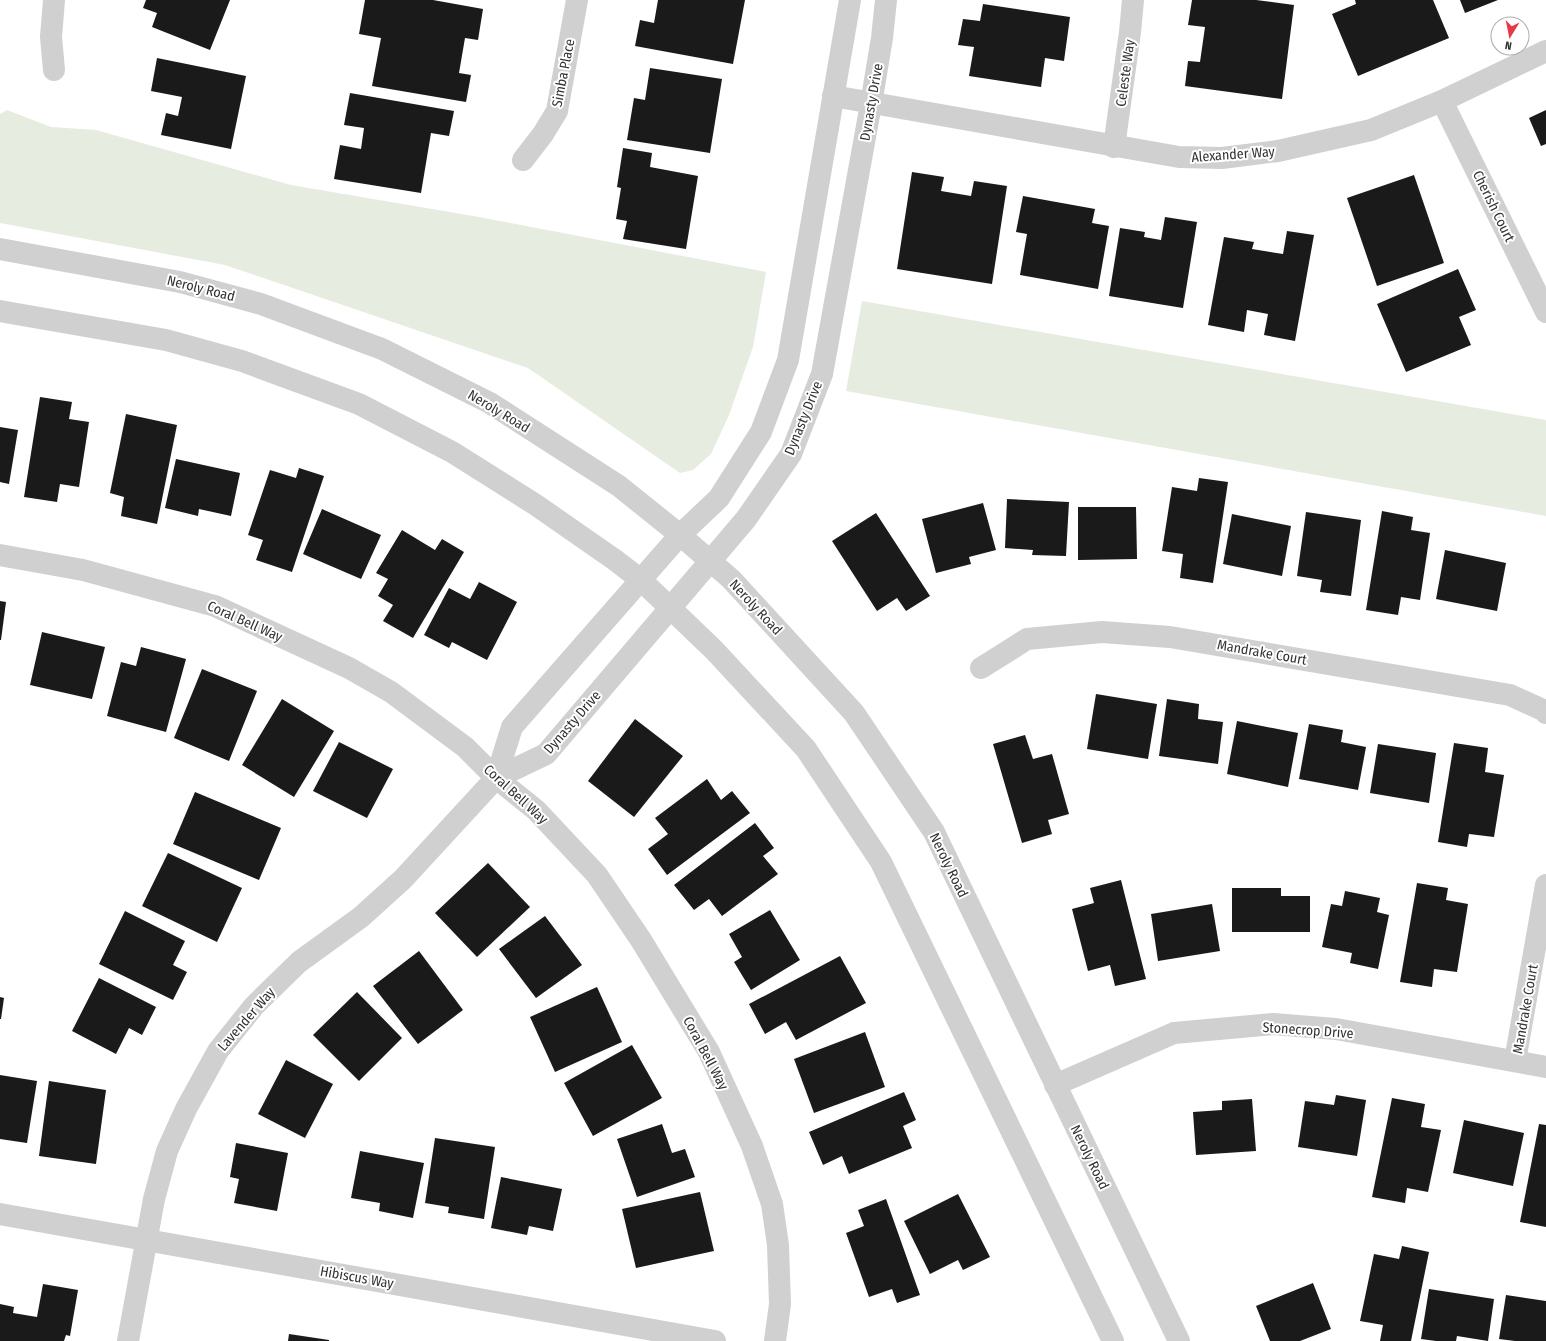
<svg xmlns="http://www.w3.org/2000/svg" width="1546" height="1341" viewBox="0 0 1546 1341" font-family="'Fira Sans Condensed',sans-serif">
<style>
.green{fill:#e6ecdf}
.building{fill:#1a1a1a}
.lines{fill:none;stroke-linecap:round;stroke-linejoin:round}
.minor{stroke:#d0d0d0;stroke-width:22}
.labels{text-anchor:middle;stroke-width:4;stroke-linejoin:round;paint-order:stroke}
.street-label{font-size:14px;fill:#333;stroke:#fff}
</style>
<rect width="100%" height="100%" fill="#fff"/>
<g class="green">
<polygon points="7,110 51,127 96,130 291,185 479,217 766,272 753,347 729,415 711,454 693,470 680,473 528,368 225,265 0,223 0,114"/>
<polygon points="862,301 1546,420 1546,516 846,391"/>
</g>
<g class="building">
<polygon points="146,0 230,0 210,50 152,27 157,13 143,8"/>
<polygon points="365,0 433,0 483,9 478,40 465,38 459,73 471,75 466,102 372,86 381,38 359,34"/>
<polygon points="658,0 745,0 733,64 635,46 640,20 654,23"/>
<polygon points="1192,0 1256,0 1294,5 1282,99 1185,86 1188,61 1200,62 1205,27 1188,25"/>
<polygon points="1355,0 1433,0 1449,38 1358,76 1332,14 1356,4"/>
<polygon points="1460,0 1498,0 1465,13"/>
<polygon points="983,4 1070,17 1064,61 1045,58 1041,87 969,76 974,47 958,45 963,19 980,21"/>
<polygon points="157,58 246,76 231,149 161,135 166,113 178,116 182,97 151,91"/>
<polygon points="650,68 722,79 710,153 627,140 634,98 645,100"/>
<polygon points="350,93 454,111 449,136 431,133 421,193 334,179 340,145 361,149 364,128 344,125"/>
<polygon points="1546,110 1546,144 1541,146 1529,118"/>
<polygon points="623,148 652,153 650,167 698,176 686,249 623,239 627,221 616,219 621,188 617,187"/>
<polygon points="912,172 944,177 941,191 971,196 974,181 1007,186 992,284 897,269"/>
<polygon points="1414,175 1444,263 1377,286 1347,198"/>
<polygon points="1023,196 1095,209 1092,223 1109,226 1098,289 1020,275 1027,234 1016,232"/>
<polygon points="1165,217 1197,222 1183,308 1109,296 1120,228 1145,232 1144,237 1161,240"/>
<polygon points="1287,231 1314,235 1295,341 1264,335 1268,314 1247,310 1244,332 1208,325 1224,237 1254,242 1252,249 1283,254"/>
<polygon points="1458,269 1476,310 1459,317 1471,345 1406,372 1377,304"/>
<polygon points="40,397 72,402 69,419 89,422 79,487 60,484 57,502 24,497"/>
<polygon points="126,414 177,425 157,524 121,516 124,497 110,493"/>
<polygon points="0,427 18,430 9,484 0,482"/>
<polygon points="176,459 240,473 231,516 199,509 198,516 165,508"/>
<polygon points="299,468 324,476 292,572 256,560 263,540 248,535 270,470 296,478"/>
<polygon points="1199,478 1228,482 1213,583 1180,578 1183,554 1162,551 1172,487 1197,491"/>
<polygon points="1007,499 1069,502 1066,556 1032,555 1033,550 1005,548"/>
<polygon points="983,503 996,550 969,557 971,564 936,573 922,519"/>
<polygon points="1078,507 1136,507 1137,559 1078,560"/>
<polygon points="322,509 381,535 361,579 303,554"/>
<polygon points="1382,511 1413,517 1411,530 1430,533 1420,600 1401,597 1398,615 1366,610"/>
<polygon points="1306,512 1361,520 1351,596 1320,592 1322,580 1297,576"/>
<polygon points="876,513 930,596 906,611 897,598 877,611 832,541"/>
<polygon points="1232,514 1291,526 1282,576 1223,564"/>
<polygon points="402,530 435,550 442,539 464,552 413,638 383,621 393,605 378,596 388,579 376,573"/>
<polygon points="1445,550 1506,563 1497,611 1436,599"/>
<polygon points="479,582 517,602 487,660 452,642 449,648 424,635 449,588 470,599"/>
<polygon points="0,601 6,602 1,640 0,640"/>
<polygon points="42,632 105,647 92,699 30,685"/>
<polygon points="141,647 186,659 166,732 107,716 121,662 136,666"/>
<polygon points="202,669 257,691 229,761 174,738"/>
<polygon points="1096,694 1157,704 1148,759 1087,749"/>
<polygon points="282,699 334,731 294,797 242,765"/>
<polygon points="1167,699 1199,704 1198,719 1223,722 1218,764 1159,756"/>
<polygon points="635,719 683,756 634,817 588,781"/>
<polygon points="1237,721 1298,733 1288,787 1227,774"/>
<polygon points="1309,724 1343,730 1341,742 1366,747 1358,790 1299,779"/>
<polygon points="1025,735 1033,759 1052,754 1069,814 1048,820 1052,834 1022,843 993,744"/>
<polygon points="339,742 393,769 367,818 313,791"/>
<polygon points="1454,743 1488,748 1485,772 1504,775 1494,837 1469,834 1467,847 1438,842"/>
<polygon points="1378,744 1436,753 1429,803 1370,793"/>
<polygon points="707,779 721,800 732,791 750,813 667,875 648,849 668,834 655,818"/>
<polygon points="195,792 281,828 259,880 173,844"/>
<polygon points="755,823 774,848 763,856 778,874 722,916 709,899 694,910 674,885"/>
<polygon points="168,853 242,888 217,942 142,906"/>
<polygon points="488,863 530,907 477,957 435,913"/>
<polygon points="1121,880 1146,979 1115,986 1110,965 1088,971 1072,909 1094,903 1090,888"/>
<polygon points="1417,883 1448,888 1446,900 1468,904 1457,972 1434,969 1432,987 1400,982"/>
<polygon points="1232,888 1281,888 1281,896 1310,896 1310,932 1232,932"/>
<polygon points="1345,891 1380,898 1377,912 1389,915 1378,969 1350,963 1352,953 1322,947 1331,904 1342,906"/>
<polygon points="1212,904 1220,951 1158,961 1151,914"/>
<polygon points="770,910 800,960 751,990 734,962 742,957 729,934"/>
<polygon points="125,911 185,941 173,965 187,972 173,1000 99,964"/>
<polygon points="545,916 582,965 536,998 499,949"/>
<polygon points="419,951 463,1010 418,1044 373,986"/>
<polygon points="840,956 866,1003 796,1040 786,1022 765,1034 749,1004"/>
<polygon points="99,978 156,1007 142,1035 129,1028 116,1054 72,1031"/>
<polygon points="597,987 622,1042 555,1072 530,1017"/>
<polygon points="357,992 402,1038 359,1081 313,1035"/>
<polygon points="0,997 4,998 1,1019 0,1019"/>
<polygon points="865,1032 885,1087 814,1113 794,1059"/>
<polygon points="632,1045 662,1098 593,1136 564,1083"/>
<polygon points="286,1060 333,1084 305,1138 258,1114"/>
<polygon points="0,1075 37,1081 27,1143 0,1139"/>
<polygon points="49,1081 106,1090 96,1164 39,1156"/>
<polygon points="904,1092 916,1120 903,1126 912,1148 849,1174 842,1156 823,1165 809,1132"/>
<polygon points="1336,1095 1366,1100 1357,1156 1298,1147 1305,1101 1334,1105"/>
<polygon points="1392,1098 1425,1104 1421,1127 1441,1130 1428,1192 1407,1188 1405,1203 1372,1197"/>
<polygon points="1252,1099 1256,1151 1196,1155 1193,1112 1222,1110 1222,1101"/>
<polygon points="1464,1120 1524,1133 1513,1186 1453,1173"/>
<polygon points="662,1124 672,1153 685,1149 695,1177 637,1197 617,1139"/>
<polygon points="1539,1124 1546,1125 1546,1227 1520,1222"/>
<polygon points="435,1138 495,1147 484,1219 448,1213 449,1207 425,1203"/>
<polygon points="236,1143 288,1153 277,1211 234,1203 239,1179 230,1177"/>
<polygon points="360,1151 424,1163 413,1218 379,1211 380,1203 351,1198"/>
<polygon points="501,1177 562,1189 553,1231 529,1226 527,1235 491,1228"/>
<polygon points="700,1192 714,1251 636,1268 622,1209"/>
<polygon points="958,1194 990,1257 963,1270 958,1260 930,1274 904,1221"/>
<polygon points="886,1199 920,1295 897,1303 892,1289 869,1297 846,1233 864,1226 858,1210"/>
<polygon points="1402,1246 1429,1252 1411,1341 1380,1341 1383,1325 1360,1321 1374,1254 1399,1259"/>
<polygon points="1313,1283 1331,1329 1300,1341 1270,1341 1256,1306"/>
<polygon points="43,1284 78,1290 70,1336 66,1335 64,1341 0,1341 0,1304 14,1307 13,1313 37,1317"/>
<polygon points="1429,1289 1494,1299 1488,1341 1457,1336 1456,1341 1436,1341 1421,1339"/>
<polygon points="1506,1295 1546,1301 1546,1341 1515,1341 1499,1339"/>
<polygon points="289,1334 329,1340 329,1341 288,1341"/>
</g>
<g class="lines">
<g class="minor">
<polyline points="54,0 51,37 54,70"/>
<polyline points="833,96 1179,157 1222,158 1278,151 1371,130 1442,101 1546,51"/>
<polyline points="1442,101 1546,312"/>
<polyline points="1114,147 1130,32 1133,0"/>
<polyline points="523,160 543,134 557,111 577,0"/>
<polyline points="0,249 180,282 261,304 382,349 490,403 619,486 680,535 731,579 854,713 934,832 1179,1341"/>
<polyline points="0,311 166,340 242,361 359,404 452,452 536,505 615,560 641,580 714,650 806,749 881,862 1113,1341"/>
<polyline points="0,555 83,570 215,606 349,668 391,692 465,747 496,778 536,810 597,875 641,940 709,1052 752,1146 772,1204 778,1245 780,1304 775,1341"/>
<polyline points="981,668 1027,639 1102,632 1170,637 1510,695 1545,711 1546,713"/>
<polyline points="496,778 512,727 680,535 719,498 761,432 788,360 850,0"/>
<polyline points="1515,1061 1546,885"/>
<polyline points="1055,1085 1174,1033 1273,1024 1336,1029 1546,1067"/>
<polyline points="0,1214 715,1341"/>
<polyline points="128,1341 154,1199 167,1151 186,1109 218,1051 254,1006 299,962 361,917 403,879 496,778 546,754 746,519 791,454 822,374 871,104 882,38 886,0"/>
</g>
</g>
<g class="labels">
<g class="street-label">
<text transform="translate(563 73) rotate(-79)" y="5">Simba Place</text>
<text transform="translate(1125 73) rotate(-82)" y="5">Celeste Way</text>
<text transform="translate(871 102) rotate(-80)" y="5">Dynasty Drive</text>
<text transform="translate(1233 154) rotate(-4)" y="5">Alexander Way</text>
<text transform="translate(1494 206) rotate(64)" y="5">Cherish Court</text>
<text transform="translate(201 288) rotate(14)" y="5">Neroly Road</text>
<text transform="translate(499 411) rotate(31)" y="5">Neroly Road</text>
<text transform="translate(803 418) rotate(-68)" y="5">Dynasty Drive</text>
<text transform="translate(756 607) rotate(47)" y="5">Neroly Road</text>
<text transform="translate(245 621) rotate(24)" y="5">Coral Bell Way</text>
<text transform="translate(1262 652) rotate(10)" y="5">Mandrake Court</text>
<text transform="translate(572 722) rotate(-49)" y="5">Dynasty Drive</text>
<text transform="translate(516 794) rotate(42)" y="5">Coral Bell Way</text>
<text transform="translate(949 865) rotate(64)" y="5">Neroly Road</text>
<text transform="translate(1525 1009) rotate(-80)" y="5">Mandrake Court</text>
<text transform="translate(246 1019) rotate(-49)" y="5">Lavender Way</text>
<text transform="translate(1308 1030) rotate(4)" y="5">Stonecrop Drive</text>
<text transform="translate(706 1053) rotate(62)" y="5">Coral Bell Way</text>
<text transform="translate(1090 1157) rotate(64)" y="5">Neroly Road</text>
<text transform="translate(357 1277) rotate(10)" y="5">Hibiscus Way</text>
</g>
</g>
<g transform="translate(1510 36) rotate(190)"><circle r="19" fill="#ffffff" stroke="#adadad"/>
<path d="M0-3L7 15L0 10L-7 15Z" fill="#e63946"/>
<text y="-6" font-size="11" font-weight="bold" text-anchor="middle" fill="#333333">N</text>
</g>
</svg>
